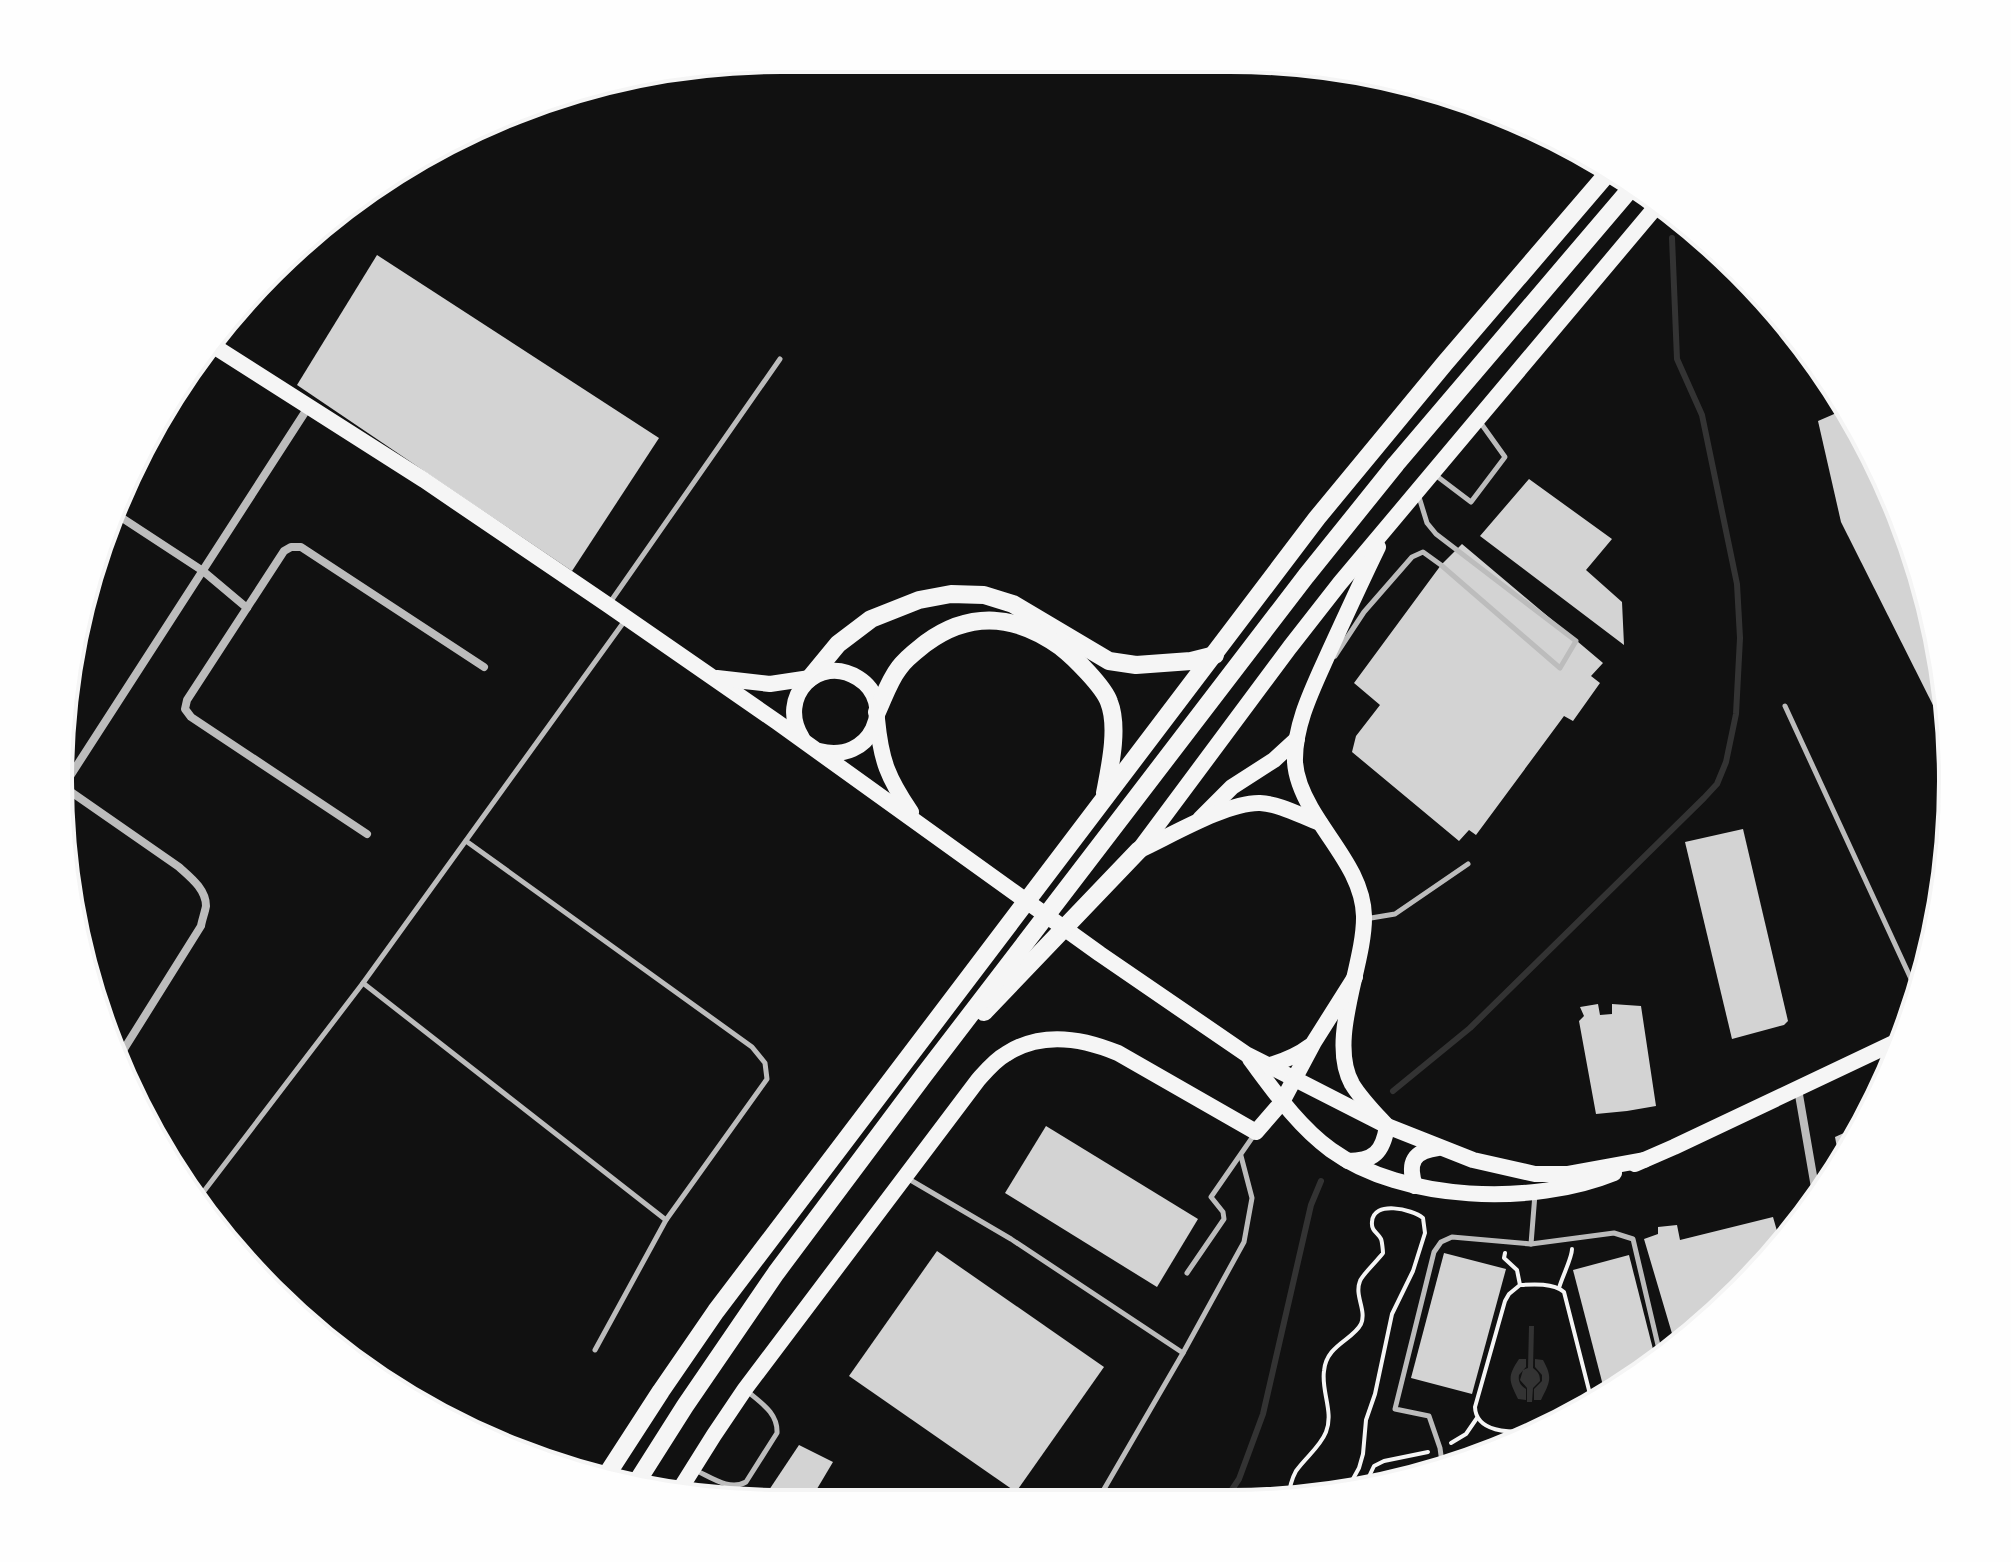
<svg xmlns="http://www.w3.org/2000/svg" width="2011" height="1562" viewBox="0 0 2011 1562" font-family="Rubik,sans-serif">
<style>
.water{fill:#333}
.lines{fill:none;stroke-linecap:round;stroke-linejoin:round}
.stream{stroke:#333;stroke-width:6}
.building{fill:#d3d3d3}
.path{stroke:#f5f5f5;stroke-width:4}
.service{stroke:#bcbcbc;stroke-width:5}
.minor{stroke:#bcbcbc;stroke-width:8}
.secondary{stroke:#f5f5f5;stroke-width:16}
.trunk{stroke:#f5f5f5;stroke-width:18}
.rim{fill:none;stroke:#f5f5f5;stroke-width:4}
</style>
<rect width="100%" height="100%" fill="#111"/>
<g class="water">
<path d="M1529,1326H1534L1533,1368C1538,1372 1540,1374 1540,1381L1533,1388L1532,1402H1527V1388L1520,1380L1523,1370L1528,1368Z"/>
<path d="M1519,1359H1526V1367L1519,1375C1518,1381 1520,1385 1526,1389V1400L1518,1399C1509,1380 1507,1377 1519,1359Z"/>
<path d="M1535,1359L1543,1360C1553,1378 1550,1382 1541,1400H1534V1389L1542,1381V1375L1535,1367Z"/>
</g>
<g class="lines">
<g class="stream">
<polyline points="1393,1091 1470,1028 1704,798 1717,784 1726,762 1736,714 1740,638 1737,584 1702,415 1677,359 1672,238"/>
<polyline points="1223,1503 1239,1479 1263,1414 1311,1205 1321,1181"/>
</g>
</g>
<g class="building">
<polygon points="377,255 659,438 572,571 297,385"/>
<polygon points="1848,408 1856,419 1914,548 1947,686 1948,735 1841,522 1818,421"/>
<polygon points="1529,479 1612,539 1586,570 1622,602 1624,645 1480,536"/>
<polygon points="1462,544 1603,663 1591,676 1600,683 1573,721 1564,716 1476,835 1469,830 1459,841 1352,752 1356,736 1380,705 1354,683 1441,565"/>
<polygon points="1743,829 1788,1021 1784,1025 1732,1039 1685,842"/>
<polygon points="1598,1004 1600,1015 1612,1014 1612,1004 1641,1006 1656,1106 1627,1111 1596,1114 1579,1021 1584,1016 1580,1007"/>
<polygon points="1864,1124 1840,1163 1835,1137"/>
<polygon points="1046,1126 1198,1219 1157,1287 1005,1193"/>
<polygon points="1773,1217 1781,1245 1707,1324 1676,1347 1644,1239 1658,1234 1658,1227 1677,1225 1680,1240"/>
<polygon points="937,1251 1104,1367 1016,1492 849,1376"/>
<polygon points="1444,1253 1506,1269 1472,1394 1411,1378"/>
<polygon points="1629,1255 1656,1361 1606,1397 1573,1270"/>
<polygon points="799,1445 833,1462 808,1504 761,1502"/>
<polygon points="1471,1450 1496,1450 1471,1462"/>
</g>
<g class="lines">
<g class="path">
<polyline points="1505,1253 1504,1258 1517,1270 1520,1285"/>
<path d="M1559,1288C1562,1277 1572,1258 1572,1249"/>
<path d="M1537,1432C1516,1432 1476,1435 1475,1407L1505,1301L1509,1294L1520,1285C1534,1284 1553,1283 1564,1292L1593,1406"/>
<polyline points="1451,1443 1466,1434 1477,1418"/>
<polyline points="1365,1485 1374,1466 1384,1461 1428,1452"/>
<path d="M1288,1500C1289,1490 1291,1480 1296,1471C1306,1457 1320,1447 1326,1432C1334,1412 1321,1391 1324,1371C1326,1345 1353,1340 1361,1324C1367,1310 1354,1296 1360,1281C1362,1275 1378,1260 1383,1253C1383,1251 1382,1241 1381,1239C1378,1233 1371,1231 1372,1222C1373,1200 1412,1209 1423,1218L1425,1233L1413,1271L1392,1314L1375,1394L1366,1420L1363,1454L1359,1468L1348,1488"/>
</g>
<g class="service">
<polyline points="1434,474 1471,502 1505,457 1480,422"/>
<polyline points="611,601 780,359"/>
<polyline points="1335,656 1364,612 1412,557 1423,552 1441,565 1560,668 1576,641 1436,534 1427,523 1419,497"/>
<polyline points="1785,706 1918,994"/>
<polyline points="466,841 752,1047 765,1063 767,1079 666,1220 595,1350"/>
<polyline points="1365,919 1395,914 1468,864"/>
<polyline points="363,983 666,1220"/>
<polyline points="907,1178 1011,1239 1183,1353"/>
<polyline points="198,1199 363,983 626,619"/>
<polyline points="1531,1244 1535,1194"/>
<polyline points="1187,1273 1224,1219 1223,1212 1211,1197 1254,1135"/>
<polyline points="1443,1470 1440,1448 1429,1416 1395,1409 1434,1252 1441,1242 1452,1237 1531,1244 1614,1233 1633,1239 1661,1358"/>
<path d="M697,1471C712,1478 730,1491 746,1482L777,1433C778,1413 761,1403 747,1391"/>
<polyline points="1096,1503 1183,1353 1244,1242 1252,1198 1241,1156"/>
</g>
<g class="minor">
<polyline points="116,514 203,571 247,608"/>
<path d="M61,785L179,867C190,877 206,889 206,906C205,912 202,920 201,926L119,1057"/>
<polyline points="63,787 309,406"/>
<polyline points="367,834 191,717 185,709 187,700 284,551 291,547 301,547 484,667"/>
<polyline points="1798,1089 1817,1199"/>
</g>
<g class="secondary">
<polyline points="212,345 424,480 608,605 777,722 1100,954 1246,1054 1387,1126 1473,1160 1535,1174 1567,1174 1644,1160"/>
<polyline points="717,678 770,684 810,678"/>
<path d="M877,719C881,761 888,778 911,812"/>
<path d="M802,738C776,697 819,653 858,678C898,703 871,765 819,751"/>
<polyline points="1200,819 1232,787 1274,760 1297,739"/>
<path d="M1142,849C1172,835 1228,802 1260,803C1280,804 1301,816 1320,823"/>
<polyline points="1139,850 1290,647 1340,583 1660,202"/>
<path d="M1250,1059C1274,1091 1298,1126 1331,1150C1403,1202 1533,1206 1614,1173"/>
<path d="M1267,1066C1284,1061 1297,1056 1310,1046"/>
<path d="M1348,1161C1374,1161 1383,1152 1387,1126C1375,1113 1361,1099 1352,1084C1327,1039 1365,965 1364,916C1363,875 1331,843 1311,808C1303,794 1296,779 1295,762C1294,724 1314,686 1329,652C1345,617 1361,582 1378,547"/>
<polyline points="1635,1164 1674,1147 1902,1039"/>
<path d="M1415,1186C1407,1162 1414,1151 1438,1148"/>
<path d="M677,1494L714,1435L745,1389L978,1080C986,1071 995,1060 1006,1054C1041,1031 1082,1038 1118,1053L1256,1132L1282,1102L1314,1042L1355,977"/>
</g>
<g class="trunk">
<polyline points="810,678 838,644 871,619 919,600 951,594 984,595 1013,604 1109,661 1136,665 1191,661 1215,655"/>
<path d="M877,712C884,697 889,681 899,668C906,658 916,651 926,643C971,610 1017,615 1061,647C1074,657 1104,687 1109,702C1119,727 1110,767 1105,793"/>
<polyline points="984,1012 1139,850"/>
<polyline points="604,1479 661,1391 716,1311 1317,518 1445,363 1607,174"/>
<polyline points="633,1488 685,1406 776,1273 924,1075 1306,576 1396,464 1632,187"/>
</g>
</g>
<path d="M0 0H2011V1562H0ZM781 72H1230A709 709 0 0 1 1939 781V781A709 709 0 0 1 1230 1490H781A709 709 0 0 1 72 781V781A709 709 0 0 1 781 72Z" fill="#fefefe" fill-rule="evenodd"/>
<path class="rim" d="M781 72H1230A709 709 0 0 1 1939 781V781A709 709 0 0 1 1230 1490H781A709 709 0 0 1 72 781V781A709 709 0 0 1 781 72Z"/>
</svg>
